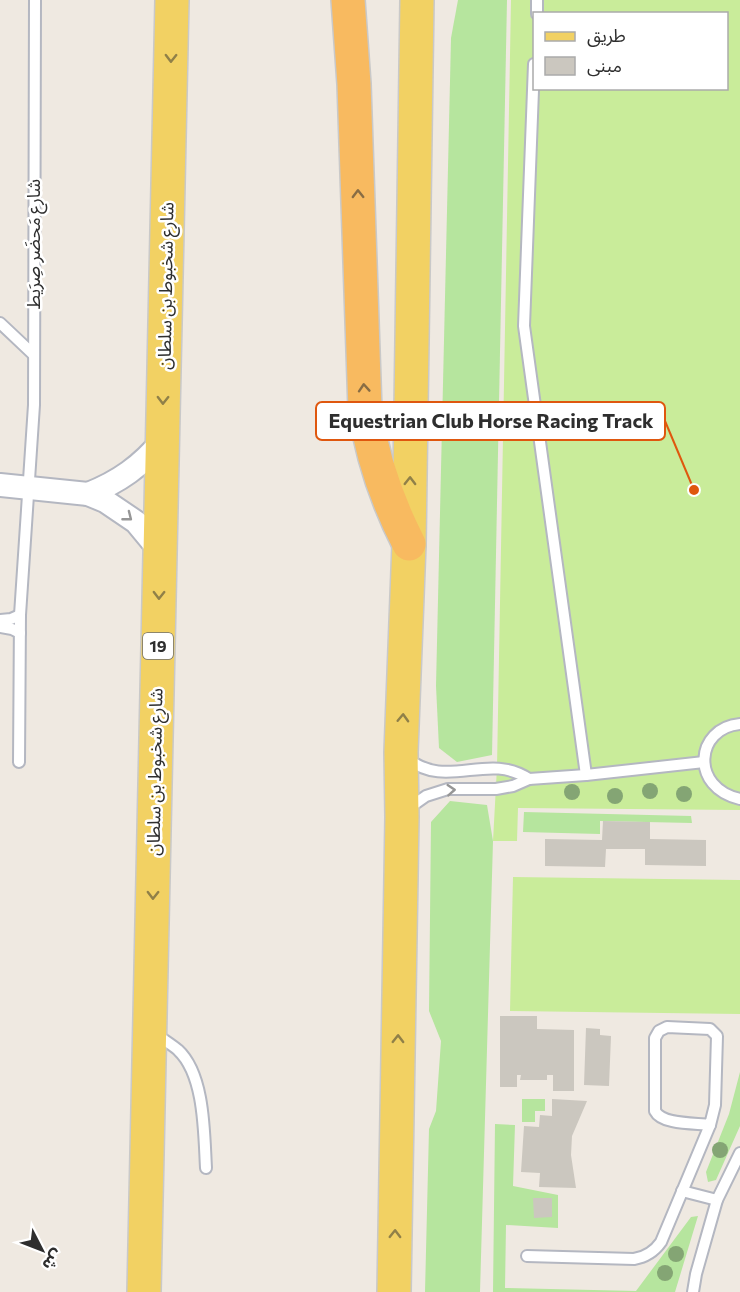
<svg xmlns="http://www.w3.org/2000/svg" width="740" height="1292" viewBox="0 0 740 1292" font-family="Commissioner,'Noto Sans Arabic',sans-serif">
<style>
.grass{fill:#b6e59e}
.pitch{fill:#c9ec9a;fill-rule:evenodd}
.building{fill:#cbc7bf}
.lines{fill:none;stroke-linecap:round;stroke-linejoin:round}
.service-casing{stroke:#b4b7c1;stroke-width:14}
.minor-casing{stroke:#b4b7c1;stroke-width:26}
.primary-casing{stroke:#c9c9c9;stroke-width:36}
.trunk-casing{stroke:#c9c9c9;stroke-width:36}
.service{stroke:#fff;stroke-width:10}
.minor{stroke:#fff;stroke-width:22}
.primary{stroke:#f2d163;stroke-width:33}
.trunk{stroke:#f8ba60;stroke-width:33}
.tree{fill:#84a574}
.oneway{stroke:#908048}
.oneway2{stroke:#896d44}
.oneway3{stroke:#969696}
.labels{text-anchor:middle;stroke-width:5;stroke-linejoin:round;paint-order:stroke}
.shield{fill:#fff;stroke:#6d6d6d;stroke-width:1.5}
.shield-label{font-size:16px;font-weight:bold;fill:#2e2e2e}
.street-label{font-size:18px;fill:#2e2e2e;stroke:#fff}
.leader{fill:none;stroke:#df570e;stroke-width:2}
.callout-dot{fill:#df570e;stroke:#fff;stroke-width:2}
.callout{fill:#fff;stroke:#df570e;stroke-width:2}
.callout-label{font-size:20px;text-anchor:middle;font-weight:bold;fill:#2e2e2e}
</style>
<rect width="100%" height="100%" fill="#efe9e1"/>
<g class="grass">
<polygon points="458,0 507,0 492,755 457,762 439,748 436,686 451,38"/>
<polygon points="450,801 487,805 493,841 480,1292 425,1292 429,1129 436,1111 441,1041 429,1011 431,822"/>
<polygon points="524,812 691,816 692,823 600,821 600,834 523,832"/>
<polygon points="740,1072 740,1126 716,1180 708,1182 706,1172 729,1114"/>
<polygon points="522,1099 545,1099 545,1111 535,1111 535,1122 522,1122"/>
<polygon points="495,1124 515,1125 513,1186 558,1195 558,1228 506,1225 505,1288 636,1291 691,1217 698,1216 675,1292 493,1292"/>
</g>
<g class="pitch">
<path d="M511,0H740V810L518,808L517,841H493L497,767ZM534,14H726V88H534Z"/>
<polygon points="513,877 740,880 740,1014 510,1011"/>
</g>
<g class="building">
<polygon points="603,821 650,822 650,839 706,840 706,866 645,865 645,849 606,849 605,867 545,866 545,839 602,840"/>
<polygon points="500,1016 537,1016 537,1029 574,1030 574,1091 553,1091 553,1075 547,1075 547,1080 520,1080 521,1075 517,1075 517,1087 500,1087"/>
<polygon points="586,1028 600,1029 600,1035 611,1036 609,1086 584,1085"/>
<polygon points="552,1099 587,1101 572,1136 571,1155 576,1188 539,1187 540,1173 521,1172 524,1126 539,1127 540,1115 552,1116"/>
<polygon points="533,1198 552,1198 552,1217 534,1218"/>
</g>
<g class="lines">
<g class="service-casing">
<g id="service">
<polyline points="537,14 537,0"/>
<polyline points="534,64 524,326 586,775"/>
<polyline points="0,323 34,355"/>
<polyline points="0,620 11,619 20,615"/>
<polyline points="0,627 12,629 20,633"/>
<path d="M740,724C695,728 690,788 740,799"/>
<path d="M407,758C447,791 487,751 529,779"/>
<polyline points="19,762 20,615 34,405 35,0"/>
<polyline points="409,808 426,796 448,789 496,789 513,786 529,779 586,775 704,762"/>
<path d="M667,1027L710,1029L717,1036L715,1105L710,1125C696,1123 662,1125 655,1111V1038L659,1031Z"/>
<path d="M155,1033C162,1039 171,1044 178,1050C205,1075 204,1134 206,1168"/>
<polyline points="682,1191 717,1200"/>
<path d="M527,1256L634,1259C646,1257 654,1252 661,1242L710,1125"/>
<polyline points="693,1292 696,1274 717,1200 740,1153"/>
</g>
</g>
<g class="minor-casing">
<g id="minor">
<polyline points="0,485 88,494 105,501 136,522 160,551"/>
<path d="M88,494C119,482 141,466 163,440"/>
</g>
</g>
<g class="primary-casing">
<g id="primary">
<polyline points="144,1292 172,0"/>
<polyline points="394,1292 402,817 401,752 409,544 417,0"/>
</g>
</g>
<g class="trunk-casing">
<path id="trunk" d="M348,0L354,84L365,410C372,458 387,501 409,544"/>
</g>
<use href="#service" class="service"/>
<use href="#minor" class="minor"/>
<use href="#primary" class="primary"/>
<use href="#trunk" class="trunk"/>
</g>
<g class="tree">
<circle cx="650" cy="791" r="8"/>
<circle cx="572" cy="792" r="8"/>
<circle cx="684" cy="794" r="8"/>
<circle cx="615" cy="796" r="8"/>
<circle cx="720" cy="1150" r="8"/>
<circle cx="676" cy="1254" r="8"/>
<circle cx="665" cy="1273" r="8"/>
</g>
<defs><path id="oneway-chevron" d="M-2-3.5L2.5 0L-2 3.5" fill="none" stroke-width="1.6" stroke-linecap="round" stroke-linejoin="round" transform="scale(1.5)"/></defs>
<g class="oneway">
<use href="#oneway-chevron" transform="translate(171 58) rotate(91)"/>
<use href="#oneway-chevron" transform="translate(163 400) rotate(91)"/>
<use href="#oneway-chevron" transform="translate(410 481) rotate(-89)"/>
<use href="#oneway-chevron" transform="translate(159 595) rotate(91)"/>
<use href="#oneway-chevron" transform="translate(403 718) rotate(-88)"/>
<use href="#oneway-chevron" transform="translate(153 895) rotate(91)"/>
<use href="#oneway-chevron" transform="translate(398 1039) rotate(-89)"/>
<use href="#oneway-chevron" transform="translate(395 1234) rotate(-89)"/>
</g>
<g class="oneway2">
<use href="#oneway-chevron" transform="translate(358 194) rotate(-91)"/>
<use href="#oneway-chevron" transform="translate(364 388) rotate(-94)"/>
</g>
<g class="oneway3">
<use href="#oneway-chevron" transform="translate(128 517) rotate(38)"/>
<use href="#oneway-chevron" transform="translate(451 790) rotate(-4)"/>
</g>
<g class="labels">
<rect class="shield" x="143" y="633" width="30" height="26" rx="4.5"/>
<g class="shield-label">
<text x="158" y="652">19</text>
</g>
<g class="street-label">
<text transform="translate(34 244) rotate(-90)" y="6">شارع مَحضَر صِرَيط</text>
<text transform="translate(166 286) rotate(-89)" y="6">شارع شخبوط بن سلطان</text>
<text transform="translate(155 772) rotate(-89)" y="6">شارع شخبوط بن سلطان</text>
</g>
</g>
<path class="leader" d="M694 490L665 421"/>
<circle class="callout-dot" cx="694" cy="490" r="6"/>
<rect class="callout" x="316" y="402" width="349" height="38" rx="6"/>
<g class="callout-label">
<text x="491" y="428">Equestrian Club Horse Racing Track</text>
</g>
<rect x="533" y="12" width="195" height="78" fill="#ffffff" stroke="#ababab" stroke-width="1.5"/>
<rect x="545" y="32" width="30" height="9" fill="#f2d163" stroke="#ababab" stroke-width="1.5"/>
<text x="587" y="42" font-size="18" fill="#2e2e2e">طريق</text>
<rect x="545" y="57" width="30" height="18" fill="#cbc7bf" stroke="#ababab" stroke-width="1.5"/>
<text x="587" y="72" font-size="18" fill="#2e2e2e">مبنى</text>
<g transform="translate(42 1250) rotate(132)" stroke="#ffffff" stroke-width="4.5" paint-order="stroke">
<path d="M0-4.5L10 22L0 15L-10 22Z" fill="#2e2e2e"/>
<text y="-9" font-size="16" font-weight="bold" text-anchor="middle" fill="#2e2e2e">ش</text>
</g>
</svg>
